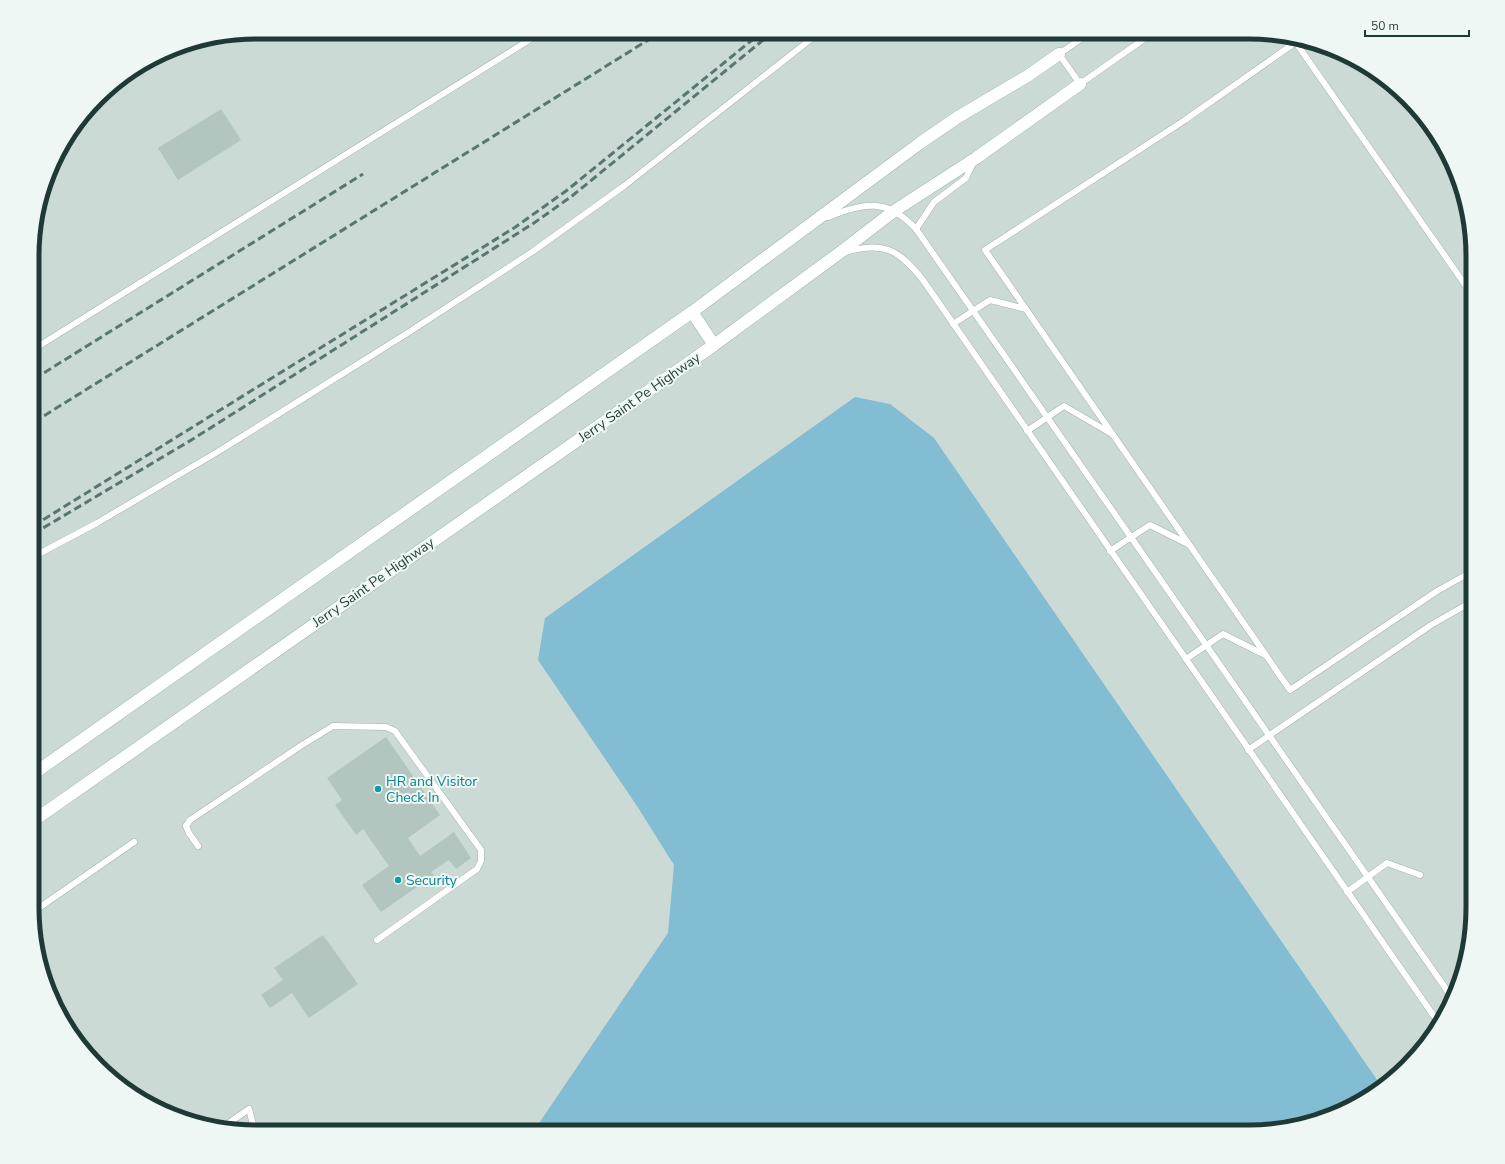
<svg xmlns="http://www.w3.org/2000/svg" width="1505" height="1164" viewBox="0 0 1505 1164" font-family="'Nunito Sans',sans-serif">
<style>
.built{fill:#ccdad5}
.water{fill:#82bdd3}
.building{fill:#b3c5bf}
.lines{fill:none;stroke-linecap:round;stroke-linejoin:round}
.service-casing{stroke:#a1b2ae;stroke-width:7}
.secondary-casing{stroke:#9cb6b0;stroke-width:13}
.service{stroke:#fff;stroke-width:6}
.secondary{stroke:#fff;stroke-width:12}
.rail{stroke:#587672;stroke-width:3;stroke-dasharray:8 4;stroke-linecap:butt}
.culture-dot{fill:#0f9aa8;stroke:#eef7f3;stroke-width:1.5}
.labels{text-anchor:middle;stroke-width:4;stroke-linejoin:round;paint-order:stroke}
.street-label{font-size:14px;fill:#1f3a36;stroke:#eef7f3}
.culture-label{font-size:14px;fill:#0d838f;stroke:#eef7f3;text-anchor:start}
.rim{fill:none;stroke:#1f3a36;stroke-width:5}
</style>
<rect width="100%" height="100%" fill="#deeae6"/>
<polygon class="built" points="256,32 1263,32 1335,49 1397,88 1435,131 1456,170 1473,256 1473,923 1456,994 1417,1056 1374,1094 1335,1115 1249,1132 242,1132 170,1115 108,1076 55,1007 32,923 34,227 62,144 109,87 184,44"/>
<polygon class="water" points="855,397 890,404 934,438 1382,1087 1374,1094 1335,1115 1249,1132 533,1132 668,933 674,865 637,806 538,660 545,618"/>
<g class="building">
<polygon points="221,109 241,140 178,180 158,148"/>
<polygon points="386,737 440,815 408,838 420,856 454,832 471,858 456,869 449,860 431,872 434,875 381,912 362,885 389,866 363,829 356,835 335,805 342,800 327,778"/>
<polygon points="323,935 358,984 309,1018 292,993 270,1008 261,995 283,980 274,968"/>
</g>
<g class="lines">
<g class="service-casing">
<g id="service">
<polyline points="1091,32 1059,54 1080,84 1154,32"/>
<polyline points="1294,40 1473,296"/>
<polyline points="1296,42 1185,120 985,250 1290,690 1437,591 1473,571"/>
<path d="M828,217C864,202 887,198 916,229L1453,999"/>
<polyline points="916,229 934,202 966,178 973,163"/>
<path d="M845,252C884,241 898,249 923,280L1438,1022"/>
<polyline points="953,324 990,300 1026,309"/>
<polyline points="34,349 542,32"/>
<polyline points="1027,431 1064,406 1112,434"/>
<polyline points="1110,551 1150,525 1188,544"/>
<polyline points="33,557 97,523 219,451 406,334 532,252 624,186 820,32"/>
<polyline points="1186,659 1223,634 1265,655"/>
<polyline points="1248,750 1431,625 1473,601"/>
<polyline points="198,846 189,833 186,826 190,820 302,745 333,726 386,727 395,731 481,850 481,861 477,869 377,940"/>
<polyline points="1347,892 1387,863 1420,875"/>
<polyline points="33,912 134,842"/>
<polyline points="223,1127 249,1109 255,1132"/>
</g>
</g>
<g class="secondary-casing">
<g id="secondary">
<polyline points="692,312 714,345"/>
<polyline points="33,774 692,312 920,143 958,117 1029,75 1059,54"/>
<polyline points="33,821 714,345 838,254 894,211 976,158 1080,84"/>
</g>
</g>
<use href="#service" class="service"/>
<use href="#secondary" class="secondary"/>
<g class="rail">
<polyline points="34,379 363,174"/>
<polyline points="34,422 661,32"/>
<polyline points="33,526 514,228 566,191 762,32"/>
<polyline points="33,534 193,439 534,223 572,196 773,32"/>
</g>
</g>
<g class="culture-dot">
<circle cx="378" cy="789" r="4"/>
<circle cx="398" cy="880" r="4"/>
</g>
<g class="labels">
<g class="street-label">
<text transform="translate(639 397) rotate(-35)" y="5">Jerry Saint Pe Highway</text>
<text transform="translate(373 582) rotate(-35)" y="5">Jerry Saint Pe Highway</text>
</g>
<g class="culture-label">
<text x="386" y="786">HR and Visitor<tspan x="386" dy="16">Check In</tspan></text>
<text x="406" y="885">Security</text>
</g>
</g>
<path d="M0 0H1505V1164H0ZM256 39H1249A217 217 0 0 1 1466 256V908A217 217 0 0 1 1249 1125H256A217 217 0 0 1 39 908V256A217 217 0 0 1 256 39Z" fill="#eef7f3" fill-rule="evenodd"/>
<path class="rim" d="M256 39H1249A217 217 0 0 1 1466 256V908A217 217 0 0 1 1249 1125H256A217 217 0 0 1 39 908V256A217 217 0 0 1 256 39Z"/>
<path d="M1365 30v6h104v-6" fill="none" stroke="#1f3a36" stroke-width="2"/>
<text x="1371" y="30" font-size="12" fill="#1f3a36" stroke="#eef7f3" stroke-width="3" paint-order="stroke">50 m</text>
</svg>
